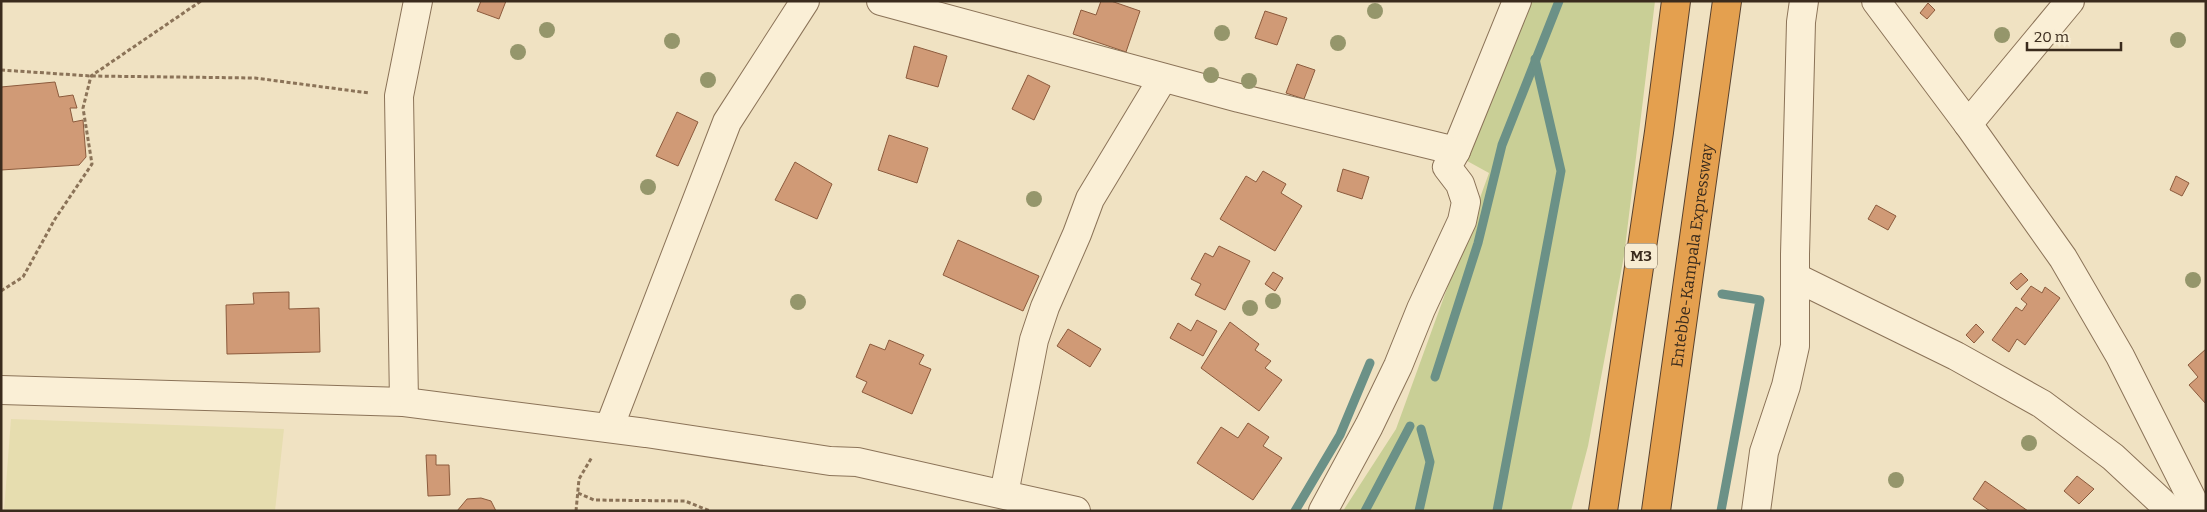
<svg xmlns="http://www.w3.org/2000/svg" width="2207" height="512" viewBox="0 0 2207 512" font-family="Bitter,serif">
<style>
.farmland{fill:#e6ddaf}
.green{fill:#c9cf96}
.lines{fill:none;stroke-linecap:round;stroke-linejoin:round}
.stream{stroke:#6b9187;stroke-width:9}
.building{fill:#d09a76;stroke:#8c5b3d}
.minor-casing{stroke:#8b7358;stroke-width:30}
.highway-casing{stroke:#59412d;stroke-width:30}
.path{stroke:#8b7358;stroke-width:3;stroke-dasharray:4 2.5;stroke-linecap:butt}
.minor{stroke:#faefd6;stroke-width:28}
.highway{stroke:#e4a04f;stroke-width:28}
.tree{fill:#95966b}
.labels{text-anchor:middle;stroke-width:4.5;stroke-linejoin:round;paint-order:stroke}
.shield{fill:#f7ecd2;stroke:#736553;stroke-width:1}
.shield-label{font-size:15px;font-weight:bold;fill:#3a2b1d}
.street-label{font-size:16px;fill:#3a2b1d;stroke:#f7ecd2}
</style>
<rect width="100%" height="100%" fill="#f0e2c2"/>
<polygon class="farmland" points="11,419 284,429 275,511 4,511"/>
<polygon class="green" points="1514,1 1655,1 1624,256 1588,446 1571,511 1343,511 1396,429 1489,173 1449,151"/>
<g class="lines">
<g class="stream">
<polyline points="1435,377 1478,243 1502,145 1559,1"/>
<polyline points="1295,511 1340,435 1370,363"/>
<polyline points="1365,511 1410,426"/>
<polyline points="1419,511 1430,462 1421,429"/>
<polyline points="1497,511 1561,171 1535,59"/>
<polyline points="1721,511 1760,300 1722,294"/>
</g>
</g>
<g class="building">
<polygon points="481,1 506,1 499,19 477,11"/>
<polygon points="1101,1 1111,1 1140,11 1126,52 1073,34 1081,10 1096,15"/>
<polygon points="1928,3 1935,10 1927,19 1920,13"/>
<polygon points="1265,11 1287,18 1277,45 1255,38"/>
<polygon points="914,46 947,56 938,87 906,78"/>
<polygon points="1297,64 1315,70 1304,99 1286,93"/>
<polygon points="1028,75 1050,86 1034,120 1012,109"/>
<polygon points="55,82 59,97 73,95 77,108 70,108 73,122 83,120 86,157 79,165 1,170 1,87"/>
<polygon points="677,112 698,122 678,166 656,156"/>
<polygon points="889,135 928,148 917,183 878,170"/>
<polygon points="795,162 832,184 817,219 775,200"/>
<polygon points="1343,169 1369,177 1362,199 1337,191"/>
<polygon points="1263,171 1286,184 1281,193 1302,206 1275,251 1220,219 1246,176 1256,182"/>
<polygon points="2176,176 2189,183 2182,196 2170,190"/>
<polygon points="1876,205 1896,216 1888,230 1868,219"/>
<polygon points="958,240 1039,276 1023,311 943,275"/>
<polygon points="1219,246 1250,261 1225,310 1195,295 1201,284 1191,279 1205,253 1213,257"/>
<polygon points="1273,272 1283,278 1275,291 1265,284"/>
<polygon points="2021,273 2028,280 2017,290 2010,283"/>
<polygon points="2031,286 2042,293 2045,287 2060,298 2025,345 2017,339 2009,352 1992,340 2016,307 2022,311 2027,304 2021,299"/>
<polygon points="289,292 289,309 319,308 320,352 227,354 226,305 254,304 253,293"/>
<polygon points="1197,320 1217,331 1203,356 1170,338 1178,323 1191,331"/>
<polygon points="1230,322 1259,344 1255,350 1271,361 1265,368 1282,380 1259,411 1201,368"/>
<polygon points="1976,324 1984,332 1974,343 1966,335"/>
<polygon points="1068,329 1101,349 1090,367 1057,346"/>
<polygon points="889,340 924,355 919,364 931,369 912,414 862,392 867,382 856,377 870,344 885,350"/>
<polygon points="2206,349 2206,404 2189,385 2198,377 2188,365"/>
<polygon points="1248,423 1269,437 1263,446 1282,458 1253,500 1197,463 1221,427 1238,438"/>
<polygon points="426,455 436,455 436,465 449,465 450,495 428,496"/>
<polygon points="2077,476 2094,489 2079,504 2064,491"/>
<polygon points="1985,481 2028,511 1990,511 1973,499"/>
<polygon points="481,498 491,501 496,511 457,511 467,499"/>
</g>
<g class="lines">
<g class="minor-casing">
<g id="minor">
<polyline points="881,1 1239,98 1456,151 1517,1"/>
<polyline points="1876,1 1968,124 2063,258 2120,356 2198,511"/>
<polyline points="1968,124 2070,1"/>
<polyline points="1795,277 1956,356 2042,404 2113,457 2171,511"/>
<polyline points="1,390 404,402 646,433 830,461 857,462 1076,511"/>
<polyline points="404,402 399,96 418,1"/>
<polyline points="609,428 727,122 805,1"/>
<polyline points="1004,494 1034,340 1045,307 1077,234 1090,199 1163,78"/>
<polyline points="1323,511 1369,426 1398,366 1421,309 1462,221 1466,202 1460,184 1447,167 1456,151"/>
<polyline points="1756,511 1764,452 1786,386 1795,346 1795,254 1801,22 1804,1"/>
</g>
</g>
<g class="highway-casing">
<g id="highway">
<polyline points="1603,511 1659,132 1676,1"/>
<path id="s1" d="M1656,511L1727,1"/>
</g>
</g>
<g class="path">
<polyline points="1,70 91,76 255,78 369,93"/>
<polyline points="1,291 23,277 55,219 92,164 83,108 91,76 201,1"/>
<polyline points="578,493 594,500 685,501 710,511"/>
<polyline points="576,511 579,479 592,457"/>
</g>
<use href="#minor" class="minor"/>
<use href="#highway" class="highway"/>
</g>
<g class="tree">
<circle cx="1375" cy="11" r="8"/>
<circle cx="547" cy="30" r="8"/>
<circle cx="1222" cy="33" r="8"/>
<circle cx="2002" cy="35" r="8"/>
<circle cx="2178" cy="40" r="8"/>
<circle cx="672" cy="41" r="8"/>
<circle cx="1338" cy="43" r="8"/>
<circle cx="518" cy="52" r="8"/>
<circle cx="1211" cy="75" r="8"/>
<circle cx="708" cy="80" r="8"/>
<circle cx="1249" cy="81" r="8"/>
<circle cx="648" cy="187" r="8"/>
<circle cx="1034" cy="199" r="8"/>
<circle cx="2193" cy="280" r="8"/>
<circle cx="1273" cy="301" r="8"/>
<circle cx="798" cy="302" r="8"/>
<circle cx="1250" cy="308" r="8"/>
<circle cx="2029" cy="443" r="8"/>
<circle cx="1896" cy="480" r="8"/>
</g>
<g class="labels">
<rect class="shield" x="1625" y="243.5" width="32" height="25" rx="4"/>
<g class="shield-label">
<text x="1641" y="261">M3</text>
</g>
<g class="street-label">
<text dy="6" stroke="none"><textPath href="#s1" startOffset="258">Entebbe-Kampala Expressway</textPath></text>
</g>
</g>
<rect width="2207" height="512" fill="none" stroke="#3a2b1d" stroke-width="5"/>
<path d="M2027 42v8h94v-8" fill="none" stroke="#3a2b1d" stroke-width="2.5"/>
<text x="2034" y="42" font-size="15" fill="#3a2b1d" stroke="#f7ecd2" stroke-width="4" paint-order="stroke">20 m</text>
</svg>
